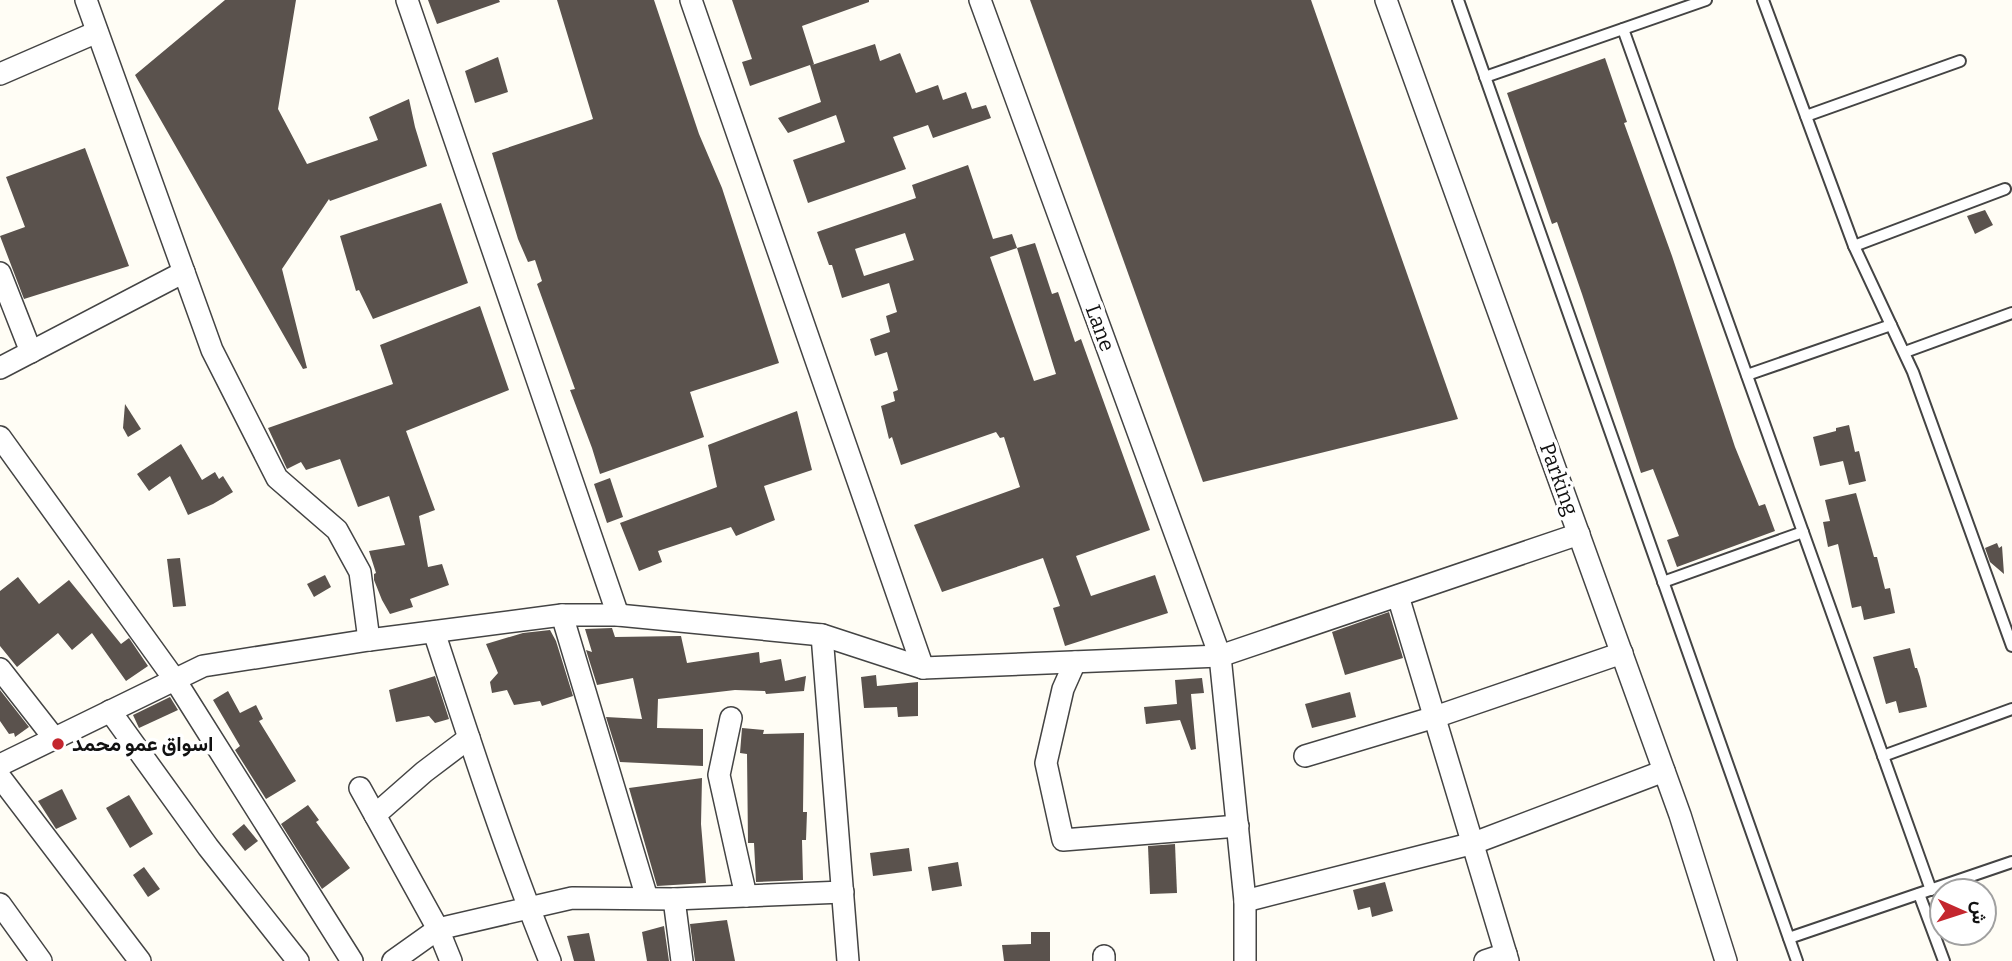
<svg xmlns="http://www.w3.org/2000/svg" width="2012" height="961" viewBox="0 0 2012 961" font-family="Bitter,Vazirmatn,serif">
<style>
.building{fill:#5a524d;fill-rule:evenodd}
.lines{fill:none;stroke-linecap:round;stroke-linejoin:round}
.service-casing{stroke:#444;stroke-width:14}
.minor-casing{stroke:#444;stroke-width:24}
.service{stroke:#fff;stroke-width:10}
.minor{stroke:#fff;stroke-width:21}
.poi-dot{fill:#c4262e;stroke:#fff;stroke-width:2.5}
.labels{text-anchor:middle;stroke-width:7;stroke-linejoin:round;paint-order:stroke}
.street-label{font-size:21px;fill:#111;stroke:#fff}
.poi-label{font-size:21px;font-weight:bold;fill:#111;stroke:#fff;text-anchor:start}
</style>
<rect width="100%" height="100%" fill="#fffdf5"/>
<g class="building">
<polygon points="225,0 296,0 278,109 307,164 378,140 369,117 409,99 415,127 427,166 330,201 329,199 282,269 307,368 303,369 135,75"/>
<polygon points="428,0 499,0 500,2 437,24"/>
<polygon points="557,0 654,0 699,134 722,188 779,363 690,392 704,437 600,474 592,448 570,390 575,389 537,284 542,281 535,260 528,262 518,239 492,153 593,119"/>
<polygon points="732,0 869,0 869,2 802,26 814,64 812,65 875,44 880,61 900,53 916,93 938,85 943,100 966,92 972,109 986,105 991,118 933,138 928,125 893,137 906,169 808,203 793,160 845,142 836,115 788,133 778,118 821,102 810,65 750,86 742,62 752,59"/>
<polygon points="1030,0 1311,0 1458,419 1203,482"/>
<polygon points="498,57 508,92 475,103 465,71"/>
<polygon points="1605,58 1627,122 1624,123 1672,256 1735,447 1759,506 1765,504 1775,531 1677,567 1667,540 1679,536 1653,469 1641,473 1582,294 1557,222 1552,224 1507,93"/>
<polygon points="85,148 129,266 24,299 0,236 25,227 6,177"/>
<path d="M968,165L993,239L1012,234L1017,248L1035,243L1052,294L1058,292L1075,342L1081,339L1150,530L1076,556L1091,596L1155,575L1168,613L1065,646L1053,608L1060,606L1043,558L942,592L914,525L1020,487L1004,437L1000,438L996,432L901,465L892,437L889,439L881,406L895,401L893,392L898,390L887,352L875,356L870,339L890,332L886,316L897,312L889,283L842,298L832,265H829L817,232L916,198L912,185ZM905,233L914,260L864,276L855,249ZM1017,248L1056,374L1034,381L990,257Z"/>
<polygon points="441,203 468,283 373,319 359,290 356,291 340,236"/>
<polygon points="1985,210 1993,225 1975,234 1967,216"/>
<polygon points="480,306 509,390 406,431 435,510 419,516 428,567 442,564 449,585 410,599 413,607 390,614 382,600 374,580 374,574 376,573 369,551 405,545 389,496 358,507 340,459 306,470 301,462 287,469 268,428 393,384 380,345"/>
<polygon points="125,404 141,429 128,437 123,428"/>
<polygon points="797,411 812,470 764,486 775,520 736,536 731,527 658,551 662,562 639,571 620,523 717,487 708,445"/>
<polygon points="1849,425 1855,452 1859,451 1866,481 1849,485 1843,461 1820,466 1813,437 1836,431 1836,428"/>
<polygon points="181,444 202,480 215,472 219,479 223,476 233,492 213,504 188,515 170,476 149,491 137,474"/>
<polygon points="610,478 623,517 607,523 594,484"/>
<polygon points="1856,493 1874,557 1877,557 1885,589 1890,588 1895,613 1864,620 1861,606 1852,608 1838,544 1828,547 1823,522 1830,521 1825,500"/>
<polygon points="1997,543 1999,548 2002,546 2004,574 1990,562 1985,548"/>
<polygon points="180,558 186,606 173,607 167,559"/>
<polygon points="325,575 331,587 314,597 307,584"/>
<polygon points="18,577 39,604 69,580 121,644 129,638 148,666 126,681 92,633 72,650 58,633 17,667 0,646 0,591"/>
<polygon points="1389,612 1403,658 1345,675 1332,632"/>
<polygon points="612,628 615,637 681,636 687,663 759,652 760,663 781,659 785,681 806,676 804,691 766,694 765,691 735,690 658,699 657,728 703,729 703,766 620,762 606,717 642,719 633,678 597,685 586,650 592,652 585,629"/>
<polygon points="550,630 556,641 573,696 542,706 540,701 514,705 507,690 492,693 490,682 498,673 486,644 523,633"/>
<polygon points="1910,648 1915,668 1917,668 1920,677 1927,707 1899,713 1896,701 1886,704 1873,657"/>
<polygon points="876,675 877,686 918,682 918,716 898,717 897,707 864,708 861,677"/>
<polygon points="435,676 449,719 435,723 429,716 396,722 389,690"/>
<polygon points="1202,678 1204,693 1191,694 1196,749 1191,750 1180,720 1146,724 1144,707 1177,704 1175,680"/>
<polygon points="0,690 29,727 15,737 14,733 9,734 0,721"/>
<polygon points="228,691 240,713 256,705 263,719 259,721 296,781 266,799 235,750 240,746 213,700"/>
<polygon points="1350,692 1356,717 1312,728 1305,704"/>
<polygon points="170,697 178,710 139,728 133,715"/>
<polygon points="742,728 764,730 763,734 804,733 803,812 807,812 806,840 802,840 803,880 756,882 754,843 748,843 747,754 740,753"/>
<polygon points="702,778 701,824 706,883 657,886 629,788"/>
<polygon points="62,789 77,819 56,829 38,801"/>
<polygon points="129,795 153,834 130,848 106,808"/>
<polygon points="308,805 319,820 316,822 350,868 322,889 281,824"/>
<polygon points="244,824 258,841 245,851 232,834"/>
<polygon points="1175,844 1177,893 1150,894 1148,846"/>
<polygon points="909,848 912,871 873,876 870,853"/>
<polygon points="958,862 962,886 932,891 928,867"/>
<polygon points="144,867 160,889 148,897 133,875"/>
<polygon points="1385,882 1393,911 1372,917 1370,907 1358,910 1353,890"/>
<polygon points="727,920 735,961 695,961 690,924"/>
<polygon points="664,926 669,961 647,961 642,932"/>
<polygon points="1031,932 1050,932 1050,961 1004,961 1002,945 1031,944"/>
<polygon points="589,933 595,961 574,961 567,936"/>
</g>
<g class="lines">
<g class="service-casing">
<g id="service">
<polyline points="1458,0 1797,961"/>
<polyline points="1763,0 1854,246 1913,372 2012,646"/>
<polyline points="1623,29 1931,890"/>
<polyline points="1485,77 1706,0"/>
<polyline points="1806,116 1960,61"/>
<polyline points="1854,246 2005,189"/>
<polyline points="1905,352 2012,313"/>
<polyline points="1747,375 1891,325"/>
<polyline points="1663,582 1803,532"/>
<polyline points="1883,756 2012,709"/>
<polyline points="1919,894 1944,961"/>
<polyline points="1789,938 2012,862"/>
</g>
</g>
<g class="minor-casing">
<g id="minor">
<polyline points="86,0 212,350 277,478 337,530 360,572 369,640"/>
<polyline points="407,0 618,615"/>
<polyline points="691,0 923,668"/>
<polyline points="980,0 1220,656 1245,901 1245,961"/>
<polyline points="1386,0 1680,815 1726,961"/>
<polyline points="0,74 97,32"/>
<polyline points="0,273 31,352"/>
<polyline points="0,368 184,272"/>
<polyline points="0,437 175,680 352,961"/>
<polyline points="1398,596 1508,961"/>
<polyline points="562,615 647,898"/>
<path d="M434,632C470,742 506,853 550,961"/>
<polyline points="822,635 848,961"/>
<polyline points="1075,662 1063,689 1046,763 1063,840 1238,826"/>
<polyline points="0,669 54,738"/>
<polyline points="110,711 208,847 298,961"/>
<polyline points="731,718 719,775 746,896"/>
<polyline points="1305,756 1435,717 1622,653"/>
<polyline points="0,765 203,666 369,640 562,615 618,615 822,635 923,668 1220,656 1579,534"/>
<polyline points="0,777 140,961"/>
<polyline points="360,788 438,929 451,961"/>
<polyline points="375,815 424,772 469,738"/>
<polyline points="674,899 682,961"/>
<polyline points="1245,901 1474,843 1664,771"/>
<polyline points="0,904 41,961"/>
<polyline points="1104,956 1104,961"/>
<polyline points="393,961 438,929 572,898 674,899 843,892"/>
<polyline points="1485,961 1506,954"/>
</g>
</g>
<use href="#service" class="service"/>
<use href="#minor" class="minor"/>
</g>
<circle class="poi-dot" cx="58" cy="744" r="7"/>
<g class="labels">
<g class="street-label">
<text transform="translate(1100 328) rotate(70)" y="7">Lane</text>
<text transform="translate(1559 479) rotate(70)" y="7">Parking</text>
</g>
<g class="poi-label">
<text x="72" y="751">اسواق عمو محمد</text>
</g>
</g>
<g transform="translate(1963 912) rotate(93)"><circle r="33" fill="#ffffff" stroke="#a0a0a0" stroke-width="2"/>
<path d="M0-5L12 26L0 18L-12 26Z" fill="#c4262e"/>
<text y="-10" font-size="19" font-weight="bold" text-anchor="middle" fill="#111111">ش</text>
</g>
</svg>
